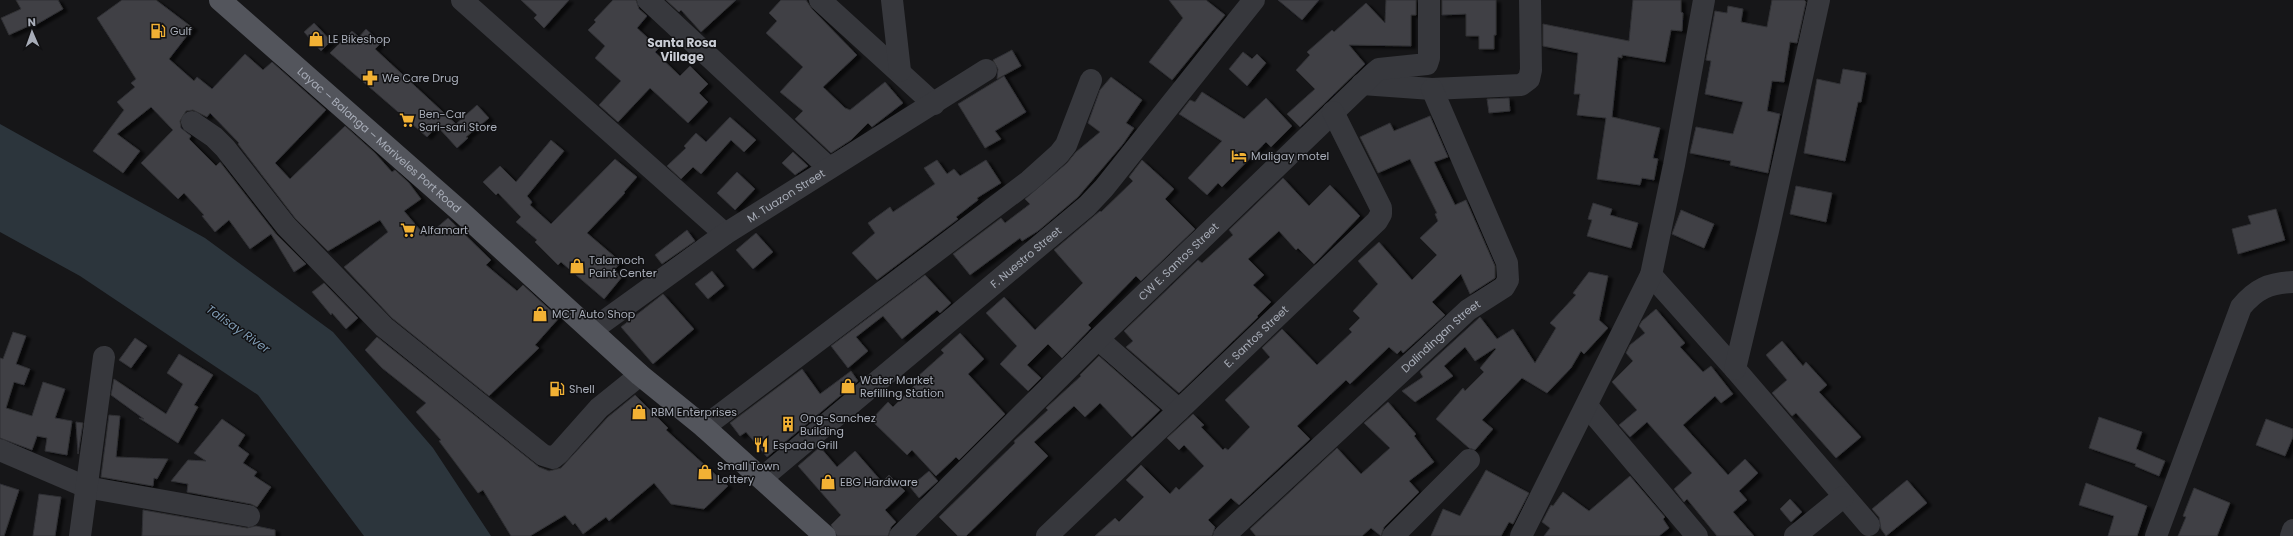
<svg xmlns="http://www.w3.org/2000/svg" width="2293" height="536" viewBox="0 0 2293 536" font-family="Poppins,sans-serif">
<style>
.water{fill:#2c353c}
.building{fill:#404145;stroke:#303034;filter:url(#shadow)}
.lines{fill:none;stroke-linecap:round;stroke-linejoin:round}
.minor{stroke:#37383d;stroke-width:22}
.major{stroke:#53555c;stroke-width:22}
.labels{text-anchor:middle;stroke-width:3;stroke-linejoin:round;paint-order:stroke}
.poi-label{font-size:11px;fill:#a8adb8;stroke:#111113;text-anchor:start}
.street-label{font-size:11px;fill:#a8adb8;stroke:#111113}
.neighbourhood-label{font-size:12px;font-weight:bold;fill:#c9ccd4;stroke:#111113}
.water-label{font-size:12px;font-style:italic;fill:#7f9bb3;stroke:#111113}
</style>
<defs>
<filter id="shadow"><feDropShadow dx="4.5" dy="2.5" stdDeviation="1" flood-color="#0009"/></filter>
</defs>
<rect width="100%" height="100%" fill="#161618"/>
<polygon class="water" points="0,124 205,238 333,332 433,448 491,536 364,536 258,395 80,276 0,232"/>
<g class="building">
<polygon points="16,0 58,0 63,9 32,27 31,25 9,35 1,18 21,9"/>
<polygon points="122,0 156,0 193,28 169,59 194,81 197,77 212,89 245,54 263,70 272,62 326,110 275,163 290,179 345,126 375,153 392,172 395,170 409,183 421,199 404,211 426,237 448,218 491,260 486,265 517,291 523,285 559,318 535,345 539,348 489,396 392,318 344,267 388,232 380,220 328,251 295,218 238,144 239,143 210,113 207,117 193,110 186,111 180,121 181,128 191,136 189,139 216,166 220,162 276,234 306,264 294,272 271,234 250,249 229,220 215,232 202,216 204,215 184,193 178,199 141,163 173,130 151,107 117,134 140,151 123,173 93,151 124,110 117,102 135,87 131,83 136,79 97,18"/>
<polygon points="521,0 569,0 544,28 534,18 537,15"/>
<polygon points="613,0 636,0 639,9 647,16 637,28 659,48 655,52 680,76 690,66 708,84 699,93 708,102 688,123 650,88 618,122 599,105 621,81 595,58 605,46 588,30 596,22 594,20"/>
<polygon points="666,0 736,0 701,32 681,10 679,12"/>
<polygon points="781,0 806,0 812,9 857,55 823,87 845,108 850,110 885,82 903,103 872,127 868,123 851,140 831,153 795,119 803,111 780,92 803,67 766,33 777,21 769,13"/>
<polygon points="1169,0 1206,0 1225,15 1172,80 1149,62 1183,18"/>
<polygon points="1278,0 1319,0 1302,20"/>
<polygon points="1386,0 1416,0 1416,15 1411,15 1411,46 1349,45 1365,64 1300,127 1287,114 1315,89 1296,70 1310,55 1307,52 1332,30 1334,32 1366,3 1385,23"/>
<polygon points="1442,0 1496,0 1496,35 1494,35 1494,49 1479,49 1479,36 1466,36 1466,14 1442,15"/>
<polygon points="1633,0 1681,0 1681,12 1683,13 1682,31 1671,30 1665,62 1622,55 1622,58 1618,57 1612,117 1660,128 1653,158 1658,159 1654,180 1642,178 1640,185 1597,179 1606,118 1577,115 1580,94 1574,94 1578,53 1543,46 1543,24 1629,41"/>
<polygon points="1772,0 1804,0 1806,2 1797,43 1790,42 1784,82 1772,81 1767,111 1780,114 1768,173 1730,165 1731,161 1690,153 1696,127 1733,134 1743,102 1705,94 1711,61 1706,60 1715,11 1727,13 1728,6 1743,9 1741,22 1767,27"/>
<polygon points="314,23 331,41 321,51 304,32"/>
<polygon points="366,29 381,43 375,49 456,124 477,105 489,118 466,137 468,138 457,148 437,126 427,137 330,53 352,31 359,37"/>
<polygon points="1012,50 1021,66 997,79 998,69 993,60"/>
<polygon points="1243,52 1252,59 1257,54 1266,63 1247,86 1229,69"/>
<polygon points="1843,69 1866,73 1861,102 1858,102 1845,161 1804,153 1817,79 1840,84"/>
<polygon points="1004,76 1026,112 995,131 1001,139 985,148 958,104"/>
<polygon points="1111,77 1142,100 1126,123 1134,128 1123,144 1078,197 1038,231 1022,241 1020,238 970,275 953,254 1001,218 1005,223 1030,204 1025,199 1067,163 1076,152 1100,132 1088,123 1100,90"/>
<polygon points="1202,92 1244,119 1266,98 1292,126 1271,147 1266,142 1222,187 1218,183 1207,195 1188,178 1222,141 1179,114 1190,100 1195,102"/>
<polygon points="1509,98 1510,111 1489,113 1487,99"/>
<polygon points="1430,116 1448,157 1434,162 1455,205 1466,200 1495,266 1495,278 1470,294 1461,274 1432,302 1445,315 1403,353 1401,350 1397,354 1389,347 1350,384 1346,380 1297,426 1310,439 1239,505 1231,498 1208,520 1215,527 1212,536 1095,536 1115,518 1119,522 1144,497 1126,480 1141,465 1170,494 1176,487 1179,490 1204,466 1184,445 1179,450 1167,438 1193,414 1204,425 1201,427 1223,450 1225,448 1228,450 1250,427 1225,400 1270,357 1262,348 1282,329 1317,365 1352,332 1349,329 1360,318 1353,311 1378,284 1358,261 1379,242 1412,280 1437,255 1420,238 1438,221 1435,214 1437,213 1410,159 1378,173 1360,137 1390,123 1394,131"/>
<polygon points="730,117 756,140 744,152 731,140 701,174 693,167 681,179 667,166 686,148 684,146 696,133 706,142"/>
<polygon points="551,140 564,151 527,196 532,202 530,205 551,224 615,159 637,177 624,192 625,193 587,233 621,262 614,270 622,277 604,299 561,262 558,265 535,242 537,240 516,222 521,217 498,193 496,195 483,182 500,166 516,182"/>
<polygon points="793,152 808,166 795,175 782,163"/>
<polygon points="937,160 947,174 954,169 960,176 986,160 1001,183 977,198 978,200 956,217 958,219 877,280 852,253 875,233 868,223 890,207 893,212 935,184 924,168"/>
<polygon points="1142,160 1174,189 1165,199 1195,229 1141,281 1136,276 1088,325 1091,328 1062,358 1048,344 1027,365 1041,378 1028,391 1000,364 1017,346 986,313 1004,297 1035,330 1064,302 1083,283 1054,250 1100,211 1101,212 1133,181 1129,177"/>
<polygon points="737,172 755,189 735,210 717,193"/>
<polygon points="1283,178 1309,206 1330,185 1360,216 1314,264 1298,248 1296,250 1279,231 1248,259 1264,275 1253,285 1271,302 1257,316 1258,317 1179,393 1126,347 1133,341 1124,331 1198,260 1202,263 1233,235 1229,230"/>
<polygon points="1796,186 1832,193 1826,222 1790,214"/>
<polygon points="1593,203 1612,209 1610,215 1638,223 1631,248 1587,236 1592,220 1588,219"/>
<polygon points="2276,209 2285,240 2238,254 2232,229 2251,224 2248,216"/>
<polygon points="1681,210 1714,224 1704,248 1672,234"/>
<polygon points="687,230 695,241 662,264 655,255"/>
<polygon points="756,233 773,252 753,269 736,250"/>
<polygon points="712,271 724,286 708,299 695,284"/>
<polygon points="1589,272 1608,276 1599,320 1608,328 1584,354 1581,351 1571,368 1547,393 1522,378 1482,420 1493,429 1475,450 1469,448 1436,419 1463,388 1465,391 1484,372 1480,368 1496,349 1495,348 1475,361 1465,347 1444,366 1453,376 1415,402 1402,391 1423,377 1420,372 1480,317 1497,339 1513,329 1535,363 1556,328 1550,323 1576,295 1573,293"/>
<polygon points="925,275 951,303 940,313 937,310 902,339 883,316 856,337 868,351 848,368 831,346"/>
<polygon points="324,283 358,318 346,329 332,313 331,315 312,292"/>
<polygon points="663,294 694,329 653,364 621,327"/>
<polygon points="1656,309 1685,343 1680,347 1703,372 1711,366 1733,394 1721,403 1715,396 1683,425 1728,475 1745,459 1758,473 1739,491 1747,500 1733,512 1754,536 1717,536 1687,499 1684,502 1674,489 1692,473 1647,422 1630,437 1619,425 1637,410 1612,382 1633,361 1626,353 1630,345 1645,333 1639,326 1642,321"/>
<polygon points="13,332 26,336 16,364 30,369 24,385 14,382 6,408 32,416 43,382 65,389 55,418 72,421 67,455 45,451 47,438 37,436 32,450 0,438 0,358 3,359"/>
<polygon points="960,333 984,359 968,374 1005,414 959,460 956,457 936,476 912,450 907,455 871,420 888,402 893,407 919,381 916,378 944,353 941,350"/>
<polygon points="377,337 539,467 549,471 561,468 608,417 635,395 668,428 666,430 728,486 704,509 671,504 654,483 609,521 606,517 583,534 575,523 573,525 565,515 530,536 511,536 483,490 478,493 439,441 441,440 416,412 426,403 382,368 365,350"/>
<polygon points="135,338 147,346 131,368 119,360"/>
<polygon points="1782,341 1803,366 1806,362 1827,385 1819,392 1861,437 1836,458 1796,413 1792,416 1772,393 1787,380 1766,355"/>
<polygon points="179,354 213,375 194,405 198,407 178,443 139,418 144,419 111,395 114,379 166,414 183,384 167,373"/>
<polygon points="1099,356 1160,410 1132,437 1100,403 1085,417 1074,406 1034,442 1048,456 966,536 958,536 939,517 1015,443 1014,441 1048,410 1046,408 1081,376 1080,375"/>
<polygon points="802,369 820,394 851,371 858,381 767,457 746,432 740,436 730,423"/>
<polygon points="1388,402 1416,434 1414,436 1434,462 1409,481 1419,492 1384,527 1381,536 1371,528 1362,536 1256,536 1250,529 1337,448 1361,474 1390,448 1364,423"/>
<polygon points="109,415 120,416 116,457 168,459 157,479 154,478 153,486 101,477"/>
<polygon points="2099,417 2142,432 2136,449 2165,461 2159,476 2135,466 2136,464 2089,448"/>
<polygon points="222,419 245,435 238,446 249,454 243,463 257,472 254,476 271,487 257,507 251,504 187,492 188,484 171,481 188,460 206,461 194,453"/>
<polygon points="2266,419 2293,429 2293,437 2285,456 2256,445"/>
<polygon points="76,422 83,423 78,454"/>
<polygon points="820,447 837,467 855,451 882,482 889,475 905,491 885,510 896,522 891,527 888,536 837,536 831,525 841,515 798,466"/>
<polygon points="1486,470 1529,493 1513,524 1509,522 1501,536 1431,536 1443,509 1460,516"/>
<polygon points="929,471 938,481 919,498 910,487"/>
<polygon points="1630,476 1665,517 1663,519 1669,528 1659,536 1544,536 1550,528 1542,522 1551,505 1553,506 1563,492 1589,511"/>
<polygon points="1907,480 1927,503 1886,536 1881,529 1879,517 1872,509"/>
<polygon points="2086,483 2147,506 2137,536 2108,536 2114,516 2079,505"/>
<polygon points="0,484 19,490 4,536 0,536"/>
<polygon points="2194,488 2230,503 2217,536 2178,536 2186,517 2183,516"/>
<polygon points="39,494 61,497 55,536 33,536"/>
<polygon points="1790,499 1802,512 1791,522 1780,509"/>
<polygon points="143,510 247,528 256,526 275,530 275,536 142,536"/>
</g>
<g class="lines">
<g class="minor">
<polyline points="462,0 725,234"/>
<polyline points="648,0 829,168"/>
<polyline points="820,0 934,104"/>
<polyline points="892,0 900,71"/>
<polyline points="1362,84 1432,89 1521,85 1529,79 1531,70 1530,0"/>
<polyline points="192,122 214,137 225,148 286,226 384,327 543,455 553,458 559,453 599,408 640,375"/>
<polyline points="1651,275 1735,369 1869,525"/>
<path id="s1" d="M592,330L725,234L986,70"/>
<polyline points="1098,339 1179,410"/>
<polyline points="1735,369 1768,231 1819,0"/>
<polyline points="1587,406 1697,536"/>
<polyline points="704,427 1029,181 1059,154 1066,145 1091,80"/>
<polyline points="0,450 86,487 249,516"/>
<path id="s2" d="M762,478L1087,206L1104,188L1254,0"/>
<polyline points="80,536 104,357"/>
<path id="s3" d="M900,536L1098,339L1373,74L1379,69L1427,64L1429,58V0"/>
<path id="s4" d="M1047,536L1377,221L1381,214V208L1333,112"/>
<path id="s5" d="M1224,536L1468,310L1504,287L1508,280L1507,263L1432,89"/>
<polyline points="1393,536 1469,460"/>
<polyline points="1521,536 1651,275 1674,165 1704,0"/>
<polyline points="1795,536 1843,497"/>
<path d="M2156,536L2241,307C2256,289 2269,283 2293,282"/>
<polyline points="2291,536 2293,530"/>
</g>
<path class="major" id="s6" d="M220,0L460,211L640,375L704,427L825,536"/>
</g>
<defs>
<g id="fuel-bare" transform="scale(1.2)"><path d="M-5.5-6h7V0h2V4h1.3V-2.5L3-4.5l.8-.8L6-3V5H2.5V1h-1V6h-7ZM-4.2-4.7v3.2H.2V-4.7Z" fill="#f2b134" stroke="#111113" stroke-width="2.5" paint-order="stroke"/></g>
<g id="shop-bare" transform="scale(1.2)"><path d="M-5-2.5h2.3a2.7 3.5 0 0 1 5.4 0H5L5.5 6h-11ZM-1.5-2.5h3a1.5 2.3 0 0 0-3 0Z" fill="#f2b134" stroke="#111113" stroke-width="2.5" paint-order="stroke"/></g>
<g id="pharmacy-bare" transform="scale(1.2)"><path d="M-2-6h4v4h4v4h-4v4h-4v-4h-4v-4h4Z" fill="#f2b134" stroke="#111113" stroke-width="2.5" paint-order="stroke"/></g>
<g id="supermarket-bare" transform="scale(1.2)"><path d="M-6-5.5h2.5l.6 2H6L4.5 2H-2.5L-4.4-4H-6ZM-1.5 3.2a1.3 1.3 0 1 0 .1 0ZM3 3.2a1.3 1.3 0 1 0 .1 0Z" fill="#f2b134" stroke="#111113" stroke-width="2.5" paint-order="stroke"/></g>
<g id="hotel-bare" transform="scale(1.2)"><path d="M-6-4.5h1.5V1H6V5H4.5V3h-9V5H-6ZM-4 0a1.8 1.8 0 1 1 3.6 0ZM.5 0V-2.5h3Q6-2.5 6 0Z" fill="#f2b134" stroke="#111113" stroke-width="2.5" paint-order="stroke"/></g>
<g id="building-bare" transform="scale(1.2)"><path d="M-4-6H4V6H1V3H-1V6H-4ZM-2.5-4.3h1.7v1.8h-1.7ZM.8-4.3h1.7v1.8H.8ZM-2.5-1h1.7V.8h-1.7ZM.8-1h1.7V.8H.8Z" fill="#f2b134" stroke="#111113" stroke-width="2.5" paint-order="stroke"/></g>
<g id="restaurant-bare" transform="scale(1.2)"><path d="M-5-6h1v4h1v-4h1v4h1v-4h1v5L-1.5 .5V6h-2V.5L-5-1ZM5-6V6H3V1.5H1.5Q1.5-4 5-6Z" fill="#f2b134" stroke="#111113" stroke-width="2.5" paint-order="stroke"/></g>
</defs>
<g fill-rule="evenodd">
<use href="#fuel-bare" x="158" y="31"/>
<use href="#shop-bare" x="316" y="39"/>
<use href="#pharmacy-bare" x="370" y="78"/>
<use href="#supermarket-bare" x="407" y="120"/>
<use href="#hotel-bare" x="1239" y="156"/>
<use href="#supermarket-bare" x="408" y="230"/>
<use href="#shop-bare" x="577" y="266"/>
<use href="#shop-bare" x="540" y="314"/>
<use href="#shop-bare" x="848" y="386"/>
<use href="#fuel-bare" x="557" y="389"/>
<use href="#shop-bare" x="639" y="412"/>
<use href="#building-bare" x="788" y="424"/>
<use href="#restaurant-bare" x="761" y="445"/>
<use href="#shop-bare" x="705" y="472"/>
<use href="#shop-bare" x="828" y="482"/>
</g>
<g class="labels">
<g class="poi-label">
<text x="170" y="35">Gulf</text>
<text x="328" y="43">LE Bikeshop</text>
<text x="382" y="82">We Care Drug</text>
<text x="419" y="118">Ben-Car<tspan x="419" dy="13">Sari-sari Store</tspan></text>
<text x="1251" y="160">Maligay motel</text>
<text x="420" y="234">Alfamart</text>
<text x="589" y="264">Talamoch<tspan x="589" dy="13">Paint Center</tspan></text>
<text x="552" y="318">MCT Auto Shop</text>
<text x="860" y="384">Water Market<tspan x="860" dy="13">Refilling Station</tspan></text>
<text x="569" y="393">Shell</text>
<text x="651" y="416">RBM Enterprises</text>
<text x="800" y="422">Ong-Sanchez<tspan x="800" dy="13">Building</tspan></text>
<text x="773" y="449">Espada Grill</text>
<text x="717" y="470">Small Town<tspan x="717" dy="13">Lottery</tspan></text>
<text x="840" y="486">EBG Hardware</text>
</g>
<g class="street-label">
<text dy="4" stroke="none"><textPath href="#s6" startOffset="212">Layac – Balanga – Mariveles Port Road</textPath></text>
<text dy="4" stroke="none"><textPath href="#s1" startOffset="236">M. Tuazon Street</textPath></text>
<text dy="4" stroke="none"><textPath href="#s2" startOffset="344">F. Nuestro Street</textPath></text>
<text dy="4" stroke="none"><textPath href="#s3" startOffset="391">CW E. Santos Street</textPath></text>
<text dy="4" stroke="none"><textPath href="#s4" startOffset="289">E. Santos Street</textPath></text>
<text dy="4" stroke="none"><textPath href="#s5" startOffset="295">Dalindingan Street</textPath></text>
</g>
<g class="neighbourhood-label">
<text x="682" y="47">Santa Rosa<tspan x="682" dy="14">Village</tspan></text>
</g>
<g class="water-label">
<text transform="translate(238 329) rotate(35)" y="4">Talisay River</text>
</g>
</g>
<g transform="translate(32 32) rotate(358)" stroke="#111113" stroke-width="3" paint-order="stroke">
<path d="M0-3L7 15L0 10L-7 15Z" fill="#a8adb8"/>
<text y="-6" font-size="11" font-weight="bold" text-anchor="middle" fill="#a8adb8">N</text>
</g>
</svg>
